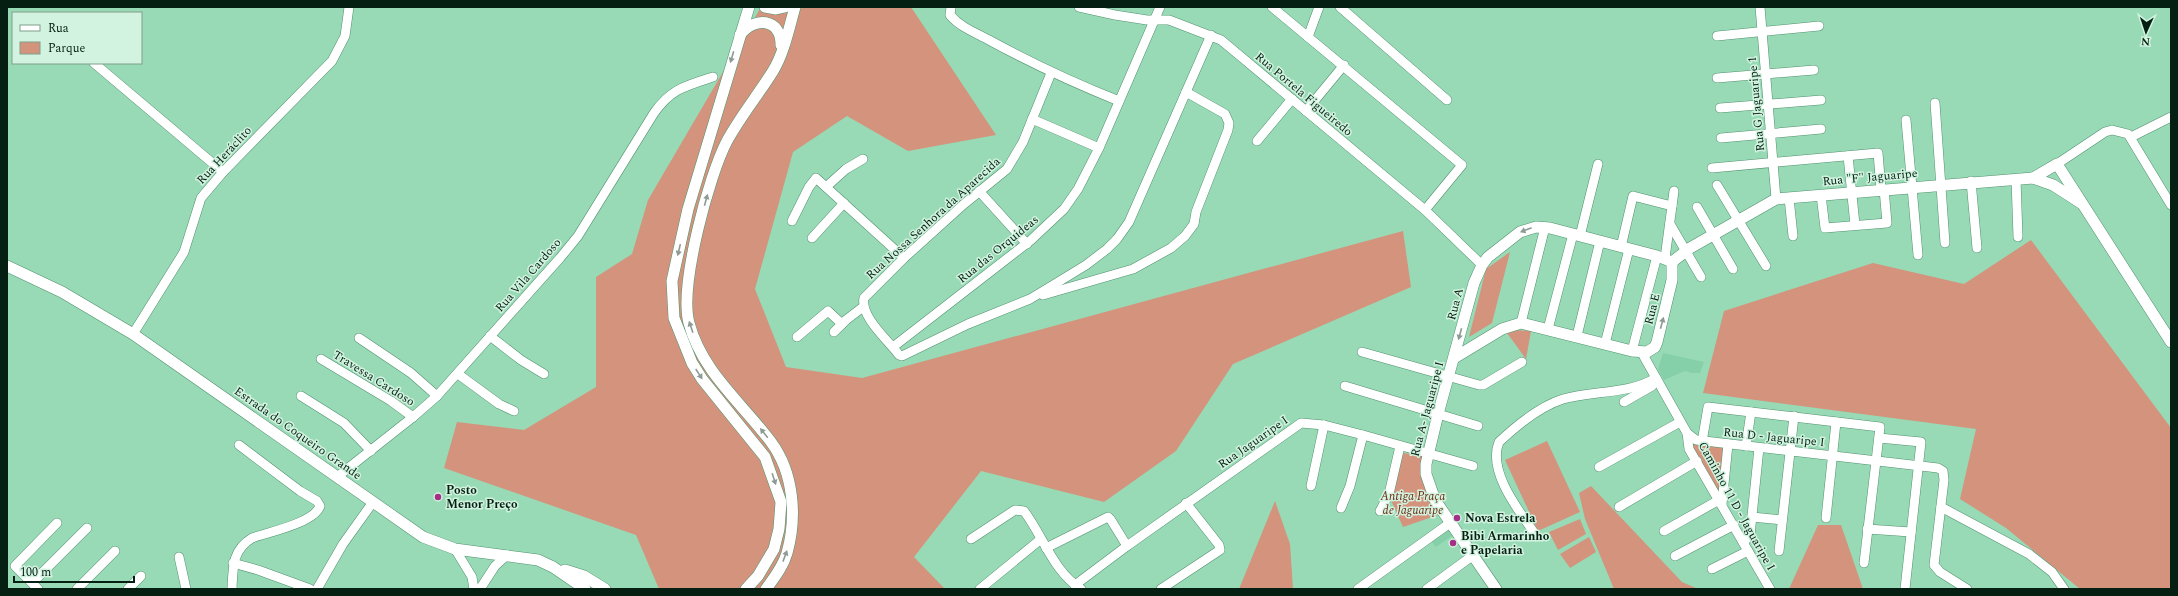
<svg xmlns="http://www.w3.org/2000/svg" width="2178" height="596" viewBox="0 0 2178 596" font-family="Spectral,serif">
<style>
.built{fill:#85d0a8}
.green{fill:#d4937d}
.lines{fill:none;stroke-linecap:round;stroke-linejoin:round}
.minor-casing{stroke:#51926f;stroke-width:10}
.major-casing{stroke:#51926f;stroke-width:12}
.minor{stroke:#fff;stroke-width:9}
.major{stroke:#fff;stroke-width:11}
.oneway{fill:#8e9b95}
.poi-dot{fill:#a52f88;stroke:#d2f3df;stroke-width:1.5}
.labels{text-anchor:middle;stroke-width:3;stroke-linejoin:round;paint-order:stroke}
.street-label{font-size:12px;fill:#052013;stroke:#d2f3df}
.poi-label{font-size:12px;font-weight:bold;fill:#052013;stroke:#d2f3df;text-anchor:start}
.park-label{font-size:12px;font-style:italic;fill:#6c2910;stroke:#d2f3df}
</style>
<rect width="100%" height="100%" fill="#98dab5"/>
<g class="built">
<polygon points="1663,353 1704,362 1700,373 1692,373 1685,371 1664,380 1658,369"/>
<polygon points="1447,527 1453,535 1436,547 1430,540"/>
</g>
<g class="green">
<polygon points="761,7 911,7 996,135 908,151 847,116 793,152 755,289 786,367 862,378 1403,231 1411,287 1233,364 1176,451 1104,502 981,471 914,557 945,589 659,589 636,535 444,468 457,422 524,430 596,387 596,277 632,254 648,200"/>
<polygon points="2031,240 2171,428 2171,589 2080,589 2006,528 1960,499 1976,429 1703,393 1724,311 1873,263 1964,284"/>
<polygon points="1510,252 1492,323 1469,337 1486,269"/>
<polygon points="1515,330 1531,331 1526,359 1507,333"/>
<polygon points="1692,437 1731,446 1719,497 1691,447"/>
<polygon points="1547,441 1580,512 1538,531 1505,460"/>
<polygon points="1402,453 1424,455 1441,514 1403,527 1391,500"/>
<polygon points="1591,486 1682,582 1698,589 1614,589 1585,519 1579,493"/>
<polygon points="1275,501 1290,544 1293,589 1239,589"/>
<polygon points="1580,519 1586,534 1558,550 1549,532"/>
<polygon points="1818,525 1841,525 1863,589 1789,589"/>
<polygon points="1589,537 1596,552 1570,568 1560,554"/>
</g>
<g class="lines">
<g class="minor-casing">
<g id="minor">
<path d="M951,7L950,15C960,27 976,33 989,40C1031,63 1074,83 1119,101"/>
<polyline points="1079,7 1115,15 1147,20 1169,20 1221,40 1425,210 1482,265"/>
<polyline points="1272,7 1462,165 1425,210"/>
<polyline points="1340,7 1447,100"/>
<polyline points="1760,7 1776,199"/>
<polyline points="1717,36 1819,26"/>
<polyline points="1308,37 1319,7"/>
<polyline points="94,63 223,172"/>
<path d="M1051,73L1023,142L1007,169L964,204L904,258L864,298C860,317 889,341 899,355L902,356L968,324L1030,299L1045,290L1086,265L1107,249L1117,239L1129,222L1211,35"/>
<polyline points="1717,78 1814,70"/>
<polyline points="1935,103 1945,243"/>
<polyline points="1720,108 1821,100"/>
<polyline points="1306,111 1344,65"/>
<polyline points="1032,119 1099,148"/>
<polyline points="1906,120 1918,255"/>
<polyline points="2131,137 2171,117"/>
<polyline points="1721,138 1821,129"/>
<polyline points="1257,141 1292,99"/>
<polyline points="1848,156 1855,225"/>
<polyline points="2057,164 2105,132 2112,130 2128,134 2171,205"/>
<polyline points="1712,168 1878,153 1881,189"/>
<polyline points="2016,179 2018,237"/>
<polyline points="1971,181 1977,248"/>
<polyline points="1717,185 1766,266"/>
<polyline points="826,187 846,169 863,159"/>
<polyline points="979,191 1027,244"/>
<polyline points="1821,195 1825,228 1887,223 1884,189"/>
<polyline points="1789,198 1793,236"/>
<polyline points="1697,207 1733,269"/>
<polyline points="792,221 809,187 816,178 904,258"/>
<polyline points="1670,224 1701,277"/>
<polyline points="1580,236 1598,164"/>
<polyline points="812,238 844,203"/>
<polyline points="1621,247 1633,196 1672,206"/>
<polyline points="1665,258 1674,191"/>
<polyline points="1043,295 1133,269 1171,248 1185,236 1194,224 1196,212 1228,130 1229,123 1225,114 1186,92"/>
<polyline points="1521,323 1545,227"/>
<polyline points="1548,329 1573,234"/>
<polyline points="834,332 846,320 863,307"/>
<polyline points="133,334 184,252 201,198 223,172 332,61 345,36 349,7"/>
<polyline points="490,336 521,360 544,374"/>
<polyline points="1577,336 1600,241"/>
<polyline points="797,337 828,311 842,324"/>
<polyline points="359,338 411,373 437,396"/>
<polyline points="1605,344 1629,249"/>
<polyline points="893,347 1031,240 1064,209 1078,189 1099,148 1160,7"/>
<polyline points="1632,351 1657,256"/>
<polyline points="1362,352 1479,385 1483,385 1522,362"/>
<polyline points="1642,353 1687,433 1696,440 1938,468 1943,471 1944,480 1934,565 1940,572 1967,589"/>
<polyline points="321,359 391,401 413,417"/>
<polyline points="458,374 499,404 514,411"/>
<polyline points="1345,386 1478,426"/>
<polyline points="301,396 344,423 371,451"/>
<polyline points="1624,402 1652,386"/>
<polyline points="1687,433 1689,449 1770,589"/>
<polyline points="1879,438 1921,442 1905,589"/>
<polyline points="1702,442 1708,407 1880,427 1864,563"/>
<polyline points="1746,446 1751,412"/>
<polyline points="1599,467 1680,422"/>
<path d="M337,477L413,417L437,396L560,258L578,236L654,113C671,89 685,86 713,77"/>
<polyline points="1311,486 1324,425"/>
<polyline points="1722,504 1728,444"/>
<polyline points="1619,507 1697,461"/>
<polyline points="1941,507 2029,554 2052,572 2064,589"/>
<polyline points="1341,508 1350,486 1363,435"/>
<polyline points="1380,511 1389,494 1400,446"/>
<polyline points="1752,517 1782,520"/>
<polyline points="1826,518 1836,422"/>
<polyline points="1867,529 1911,532"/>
<polyline points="1664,531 1719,500"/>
<path d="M1535,534C1519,511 1487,471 1499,442C1516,426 1541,406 1563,399C1595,390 1627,395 1656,378"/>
<path d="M971,539L1015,510L1024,511C1043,536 1053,571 1081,589"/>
<polyline points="1744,542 1750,535 1759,448"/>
<polyline points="1046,548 1108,517 1111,520 1127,546"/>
<polyline points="455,549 472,577 474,589"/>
<polyline points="1779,551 1794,416"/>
<polyline points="1675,556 1734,525"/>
<polyline points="179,557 186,589"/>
<polyline points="233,563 258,570 310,589"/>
<polyline points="1712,569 1748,551"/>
<polyline points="33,582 87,528"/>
<polyline points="1075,585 1127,546 1301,423 1324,425 1363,435 1473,466"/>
<polyline points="38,589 15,566 57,523"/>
<polyline points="77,589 115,551"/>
<polyline points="128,589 141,576"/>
<path d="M232,589C233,568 232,550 252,538C269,532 314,523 320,506L317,501L300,491L239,445"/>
<polyline points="317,589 343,544 373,502"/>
<polyline points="480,589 495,566 507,555"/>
<polyline points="980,589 1041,539"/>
<polyline points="1161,589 1220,550 1219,545 1186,503"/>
<polyline points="1358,589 1450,523"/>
<polyline points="1427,589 1472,556"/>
</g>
</g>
<g class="major-casing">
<g id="major">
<polyline points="765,7 776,9 785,7"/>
<path d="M740,35C754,16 781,18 781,45"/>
<polyline points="2033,178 2057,164 2171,342"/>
<polyline points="1672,262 1690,248 1776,199 2033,178 2053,185 2081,203"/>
<polyline points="7,266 62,292 133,334 423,537 455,549 538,560 553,567 585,589"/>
<polyline points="1454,358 1502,329 1521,323 1632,351 1647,352 1655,347 1657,342 1672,280 1672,262"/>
<polyline points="565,570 584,576 605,589"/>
<polyline points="746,589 758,576 774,549 779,529 781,502 765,457 702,379 692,363 674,318 672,281 688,209 749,7"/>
<path d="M766,589C774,578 783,567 787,553C797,517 794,473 771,442C742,403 702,372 689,323C679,286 709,175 727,141C740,117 758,95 773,71C784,53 789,28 795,7"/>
<polyline points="1496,589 1435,500 1426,474 1426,464 1438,414 1474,283 1482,265 1488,257 1520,232 1536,227 1550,228 1657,256 1672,262"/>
</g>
</g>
<use href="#minor" class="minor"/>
<use href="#major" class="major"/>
</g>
<defs><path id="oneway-solid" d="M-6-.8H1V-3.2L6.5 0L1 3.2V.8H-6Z"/></defs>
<g class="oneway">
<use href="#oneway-solid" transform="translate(732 57) rotate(106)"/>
<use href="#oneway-solid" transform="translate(706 200) rotate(-75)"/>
<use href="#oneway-solid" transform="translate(1526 230) rotate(159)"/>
<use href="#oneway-solid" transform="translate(679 250) rotate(103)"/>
<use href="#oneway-solid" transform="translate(1662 323) rotate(-75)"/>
<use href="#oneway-solid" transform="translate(691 327) rotate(-109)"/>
<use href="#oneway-solid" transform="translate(1460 334) rotate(105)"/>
<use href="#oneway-solid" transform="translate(699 374) rotate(57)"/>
<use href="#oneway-solid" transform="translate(764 433) rotate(-129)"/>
<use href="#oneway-solid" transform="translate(774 479) rotate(72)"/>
<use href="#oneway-solid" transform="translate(785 556) rotate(-70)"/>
</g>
<g class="poi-dot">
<circle cx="438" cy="497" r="4"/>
<circle cx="1457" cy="518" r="4"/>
<circle cx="1453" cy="543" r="4"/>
</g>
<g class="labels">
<g class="street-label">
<text transform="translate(1304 94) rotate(40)" y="4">Rua Portela Figueiredo</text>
<text transform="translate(1756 104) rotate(-95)" y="4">Rua G Jaguaripe 1</text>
<text transform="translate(224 155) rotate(-47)" y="4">Rua Heráclito</text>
<text transform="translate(1870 177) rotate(-5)" y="4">Rua "F" Jaguaripe</text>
<text transform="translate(933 218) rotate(-42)" y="4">Rua Nossa Senhora da Aparecida</text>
<text transform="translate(998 249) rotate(-39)" y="4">Rua das Orquideas</text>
<text transform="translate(528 275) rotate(-49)" y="4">Rua Vila Cardoso</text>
<text transform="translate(1455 304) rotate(-75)" y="4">Rua A</text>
<text transform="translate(1652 309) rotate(-76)" y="4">Rua E</text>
<text transform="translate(374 378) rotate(32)" y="4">Travessa Cardoso</text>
<text transform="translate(1427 409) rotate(-75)" y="4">Rua A- Jaguaripe I</text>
<text transform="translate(298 433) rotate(35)" y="4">Estrada do Coqueiro Grande</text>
<text transform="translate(1774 437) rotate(6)" y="4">Rua D - Jaguaripe I</text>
<text transform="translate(1253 442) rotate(-35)" y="4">Rua Jaguaripe I</text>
<text transform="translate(1737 506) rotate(61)" y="4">Caminho 11 D - Jaguaripe I</text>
</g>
<g class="poi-label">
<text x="446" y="494">Posto<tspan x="446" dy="14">Menor Preço</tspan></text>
<text x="1465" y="522">Nova Estrela</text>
<text x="1461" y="540">Bibi Armarinho<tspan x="1461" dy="14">e Papelaria</tspan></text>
</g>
<g class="park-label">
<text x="1413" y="500">Antiga Praça<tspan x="1413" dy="14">de Jaguaripe</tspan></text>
</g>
</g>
<rect width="2178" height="596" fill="none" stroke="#052013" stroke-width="16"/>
<rect x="12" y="12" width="130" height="52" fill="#d2f3df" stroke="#809f8d"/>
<rect x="20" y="25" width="20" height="6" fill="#ffffff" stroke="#809f8d"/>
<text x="48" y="32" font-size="12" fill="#052013">Rua</text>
<rect x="20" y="42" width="20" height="12" fill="#d4937d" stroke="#809f8d"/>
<text x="48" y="52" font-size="12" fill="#052013">Parque</text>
<g transform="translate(2146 32) rotate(183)" stroke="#d2f3df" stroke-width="3" paint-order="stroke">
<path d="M0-3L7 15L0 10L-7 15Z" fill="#052013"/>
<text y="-6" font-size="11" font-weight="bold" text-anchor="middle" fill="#052013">N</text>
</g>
<path d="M14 576v6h120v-6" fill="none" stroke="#052013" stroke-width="2"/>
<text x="20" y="576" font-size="12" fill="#052013" stroke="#d2f3df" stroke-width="3" paint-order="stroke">100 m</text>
</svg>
